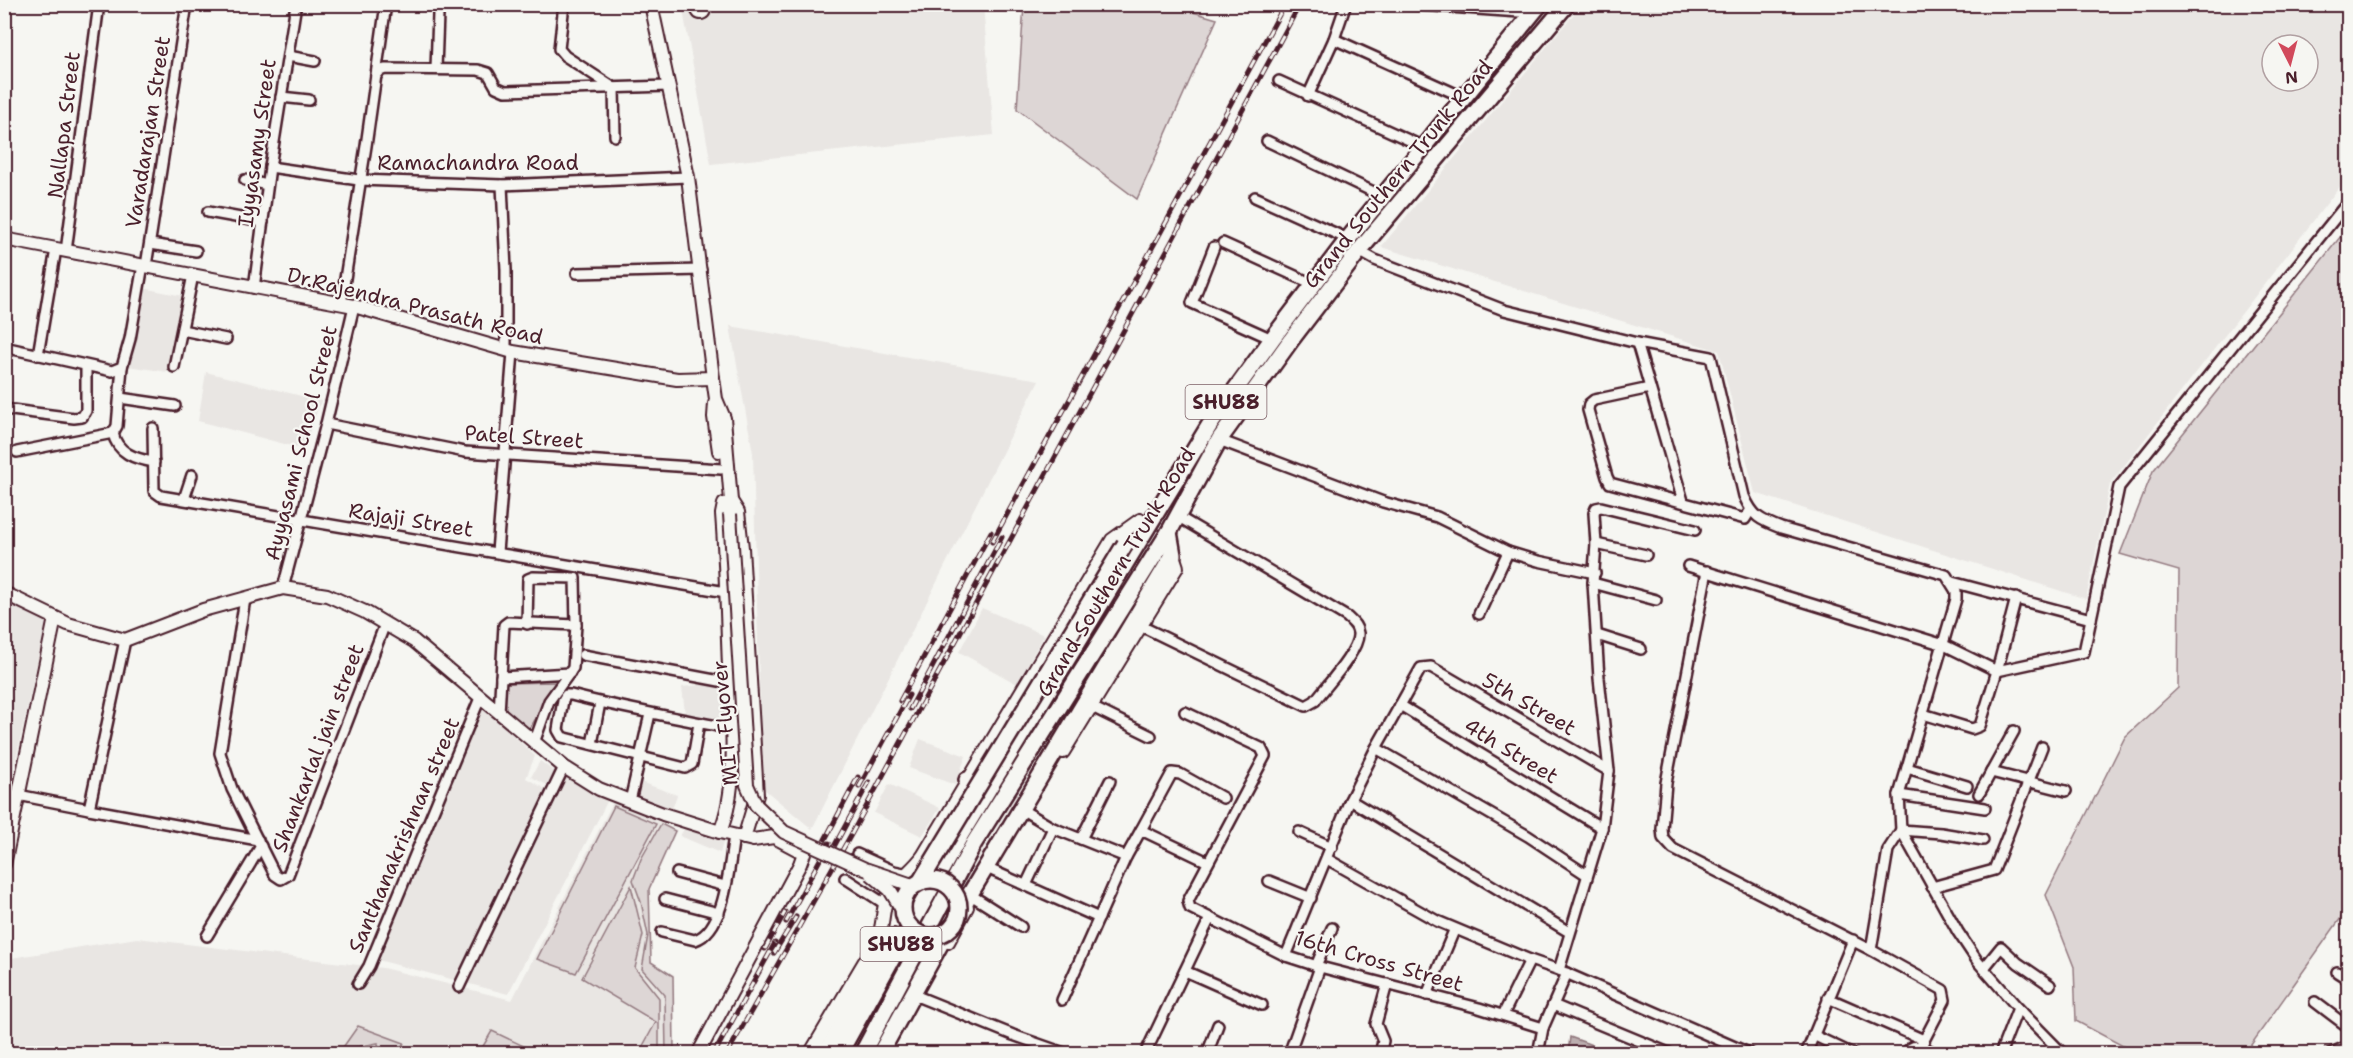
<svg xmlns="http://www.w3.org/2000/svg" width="2353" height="1058" viewBox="0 0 2353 1058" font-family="'Shantell Sans',sans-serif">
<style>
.built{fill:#e9e6e3;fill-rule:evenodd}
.green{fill:#ddd6d5;stroke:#947a80;stroke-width:1.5}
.water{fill:#bbadae;stroke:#8e747a;stroke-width:1.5}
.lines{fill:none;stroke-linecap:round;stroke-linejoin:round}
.minor-casing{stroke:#4a1f2b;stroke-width:14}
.tertiary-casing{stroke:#4a1f2b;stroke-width:16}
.primary-casing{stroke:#4a1f2b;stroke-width:20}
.motorway-casing{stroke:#4a1f2b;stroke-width:22}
.minor{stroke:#f6f6f2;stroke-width:9}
.tertiary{stroke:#f6f6f2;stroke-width:12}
.primary{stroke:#f6f6f2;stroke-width:15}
.motorway{stroke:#f6f6f2;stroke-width:18}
.rail-casing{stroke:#4a1f2b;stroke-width:5}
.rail{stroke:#f6f6f2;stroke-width:3;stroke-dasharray:9;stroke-linecap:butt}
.tertiary-bridge-casing{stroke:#4a1f2b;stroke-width:16;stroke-linecap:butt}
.primary-bridge-casing{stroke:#4a1f2b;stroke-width:20;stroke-linecap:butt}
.tertiary-bridge{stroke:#f6f6f2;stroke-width:12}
.primary-bridge{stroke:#f6f6f2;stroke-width:15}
.labels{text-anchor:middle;stroke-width:4.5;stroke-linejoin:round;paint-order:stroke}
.shield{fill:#f6f6f2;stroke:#7e6067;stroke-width:1.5}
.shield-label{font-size:20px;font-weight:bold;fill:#4a1f2b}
.street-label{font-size:21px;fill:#4a1f2b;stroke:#f6f6f2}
</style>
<rect width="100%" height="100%" fill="#f6f6f2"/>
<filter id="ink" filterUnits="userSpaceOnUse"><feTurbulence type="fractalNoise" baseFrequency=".0167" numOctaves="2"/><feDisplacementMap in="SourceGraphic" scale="12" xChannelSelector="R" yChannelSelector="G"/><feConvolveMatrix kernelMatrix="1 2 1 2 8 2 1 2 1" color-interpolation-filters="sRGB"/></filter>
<g filter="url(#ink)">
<g class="built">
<path d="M1582,4L2348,5V176L2110,484L2086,599L1755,493L1719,351L1381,247ZM2272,45H2308V81H2272Z"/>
<polygon points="682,5 983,5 994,135 711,164"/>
<polygon points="143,288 183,296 168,372 128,366"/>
<polygon points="730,326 1039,380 812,829 764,789 761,756 753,453"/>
<polygon points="206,372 321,401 303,449 198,421"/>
<polygon points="4,603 47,619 8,795 4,794"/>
<polygon points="982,608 1044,635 1017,684 959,652"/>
<polygon points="725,682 727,720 685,713 682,687"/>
<polygon points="483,707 535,756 526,778 554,794 565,774 608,800 508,994 378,960"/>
<polygon points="920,739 966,756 955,785 909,768"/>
<polygon points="540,761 555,772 547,785 531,777"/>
<polygon points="635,780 677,795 672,809 628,795"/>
<polygon points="889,784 940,808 922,836 874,813"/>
<polygon points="613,802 677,830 650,889 652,962 674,975 675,1053 5,1054 5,959 137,938 383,968 512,1000"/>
<polygon points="685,827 724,839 720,853 680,836"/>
</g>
<g class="green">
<polygon points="1024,5 1169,5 1217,19 1137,199 1017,109"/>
<polygon points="2341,236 2348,236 2348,908 2246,1052 2136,1053 2076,1021 2074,967 2046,895 2125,737 2178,688 2179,571 2120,554 2153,471"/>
<polygon points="557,682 529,730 505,708 502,683"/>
<polygon points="614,806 656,824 576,973 537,959"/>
<polygon points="661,824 675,831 649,889 651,962 673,976 674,1053 666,1053 665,995 642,969 648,935 641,902 633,880 641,859"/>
<polygon points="631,886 643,935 635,968 659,998 659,1053 639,1053 656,1022 582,978"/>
<polygon points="358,1026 404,1043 398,1053 379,1053 378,1043 347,1049 346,1053 339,1053"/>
<polygon points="492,1031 532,1050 530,1053 479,1053"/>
</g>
<polygon class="water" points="1570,1037 1614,1053 1568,1053"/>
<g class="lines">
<g class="minor-casing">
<g id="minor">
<polyline points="564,4 559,49 565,56 614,88 615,136"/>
<polyline points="1406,4 1534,13"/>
<polyline points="1334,39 1465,98"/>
<polyline points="288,56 315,61"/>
<polyline points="436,69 438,14"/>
<polyline points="376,76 380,71 385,69 478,70 488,73 496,87 505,91 669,86"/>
<polyline points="1279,81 1424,147"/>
<polyline points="1308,96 1334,39 1346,4"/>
<polyline points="281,97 309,100"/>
<polyline points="1267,141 1384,197"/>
<polyline points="270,167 359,180 502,185 688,177"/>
<polyline points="245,180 267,185"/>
<polyline points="502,185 506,270 506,350"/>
<polyline points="1255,197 1348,239"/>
<polyline points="208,212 263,222"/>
<polyline points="1223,243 1313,284"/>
<polyline points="150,244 196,251"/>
<polyline points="1214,247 1192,303 1272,339"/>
<polyline points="66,251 99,4"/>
<path d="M1359,251L1375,260L1504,310L1637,343L1711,357L1744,496C1753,517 1760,520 1781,528L1946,575L1956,591V599L1899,795L1901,830L1958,932L1978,962L2018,1008L2063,1054"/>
<polyline points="146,266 187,4"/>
<polyline points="577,273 701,270"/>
<polyline points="254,288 270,167 296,4"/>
<polyline points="341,304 366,146 386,4"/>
<polyline points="182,330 226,339"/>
<polyline points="1637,343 1683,501"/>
<polyline points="4,347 112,371 122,367 130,339 143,265"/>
<polyline points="38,355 56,249"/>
<polyline points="174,367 193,275"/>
<polyline points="1650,388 1594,400 1589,404 1588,410 1607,477 1610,483 1745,519 1750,511"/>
<polyline points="120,398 175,406"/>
<polyline points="4,409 74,418 82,417 86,411 86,366"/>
<polyline points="326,424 465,452 721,469"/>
<polyline points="153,428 154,491 161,496 726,592"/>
<path d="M113,433C117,453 135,459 154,462"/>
<polyline points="1219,440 1383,502 1437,517 1508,552 1538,561 1595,573"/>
<polyline points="17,452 113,433 117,426 122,367"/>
<polyline points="184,499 192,475"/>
<polyline points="1596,544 1646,555"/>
<polyline points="497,552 513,352"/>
<polyline points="1688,566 1944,645 1997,671 2084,652 2091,619"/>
<polyline points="1707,571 1666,783 1662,829 1663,838 1673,849 1871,950 1943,990 1945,1000 1921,1046"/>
<polyline points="1952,582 2091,619 2119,487 2348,202"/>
<polyline points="1593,583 1656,600"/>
<polyline points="283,588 326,424 354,306"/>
<polyline points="245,599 220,753 232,789 275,875 281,879 288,875 385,624"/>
<polyline points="1479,614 1508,552"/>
<polyline points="527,624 528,579 533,577 575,578 576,625 573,668 549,701 534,743"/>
<path d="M1141,626L1306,706L1315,701C1326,686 1360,650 1358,633C1357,625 1352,622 1347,617L1177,516"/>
<polyline points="1597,635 1641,649"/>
<polyline points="583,655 730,683"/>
<polyline points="501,677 570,673"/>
<polyline points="1400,705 1602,828"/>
<polyline points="1092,707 1151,736"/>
<polyline points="1185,712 1261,748 1265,756 1188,901 1190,908 1286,956 1320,967 1479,1008 1543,1028"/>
<polyline points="499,713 504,625 508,622 576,625"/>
<polyline points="1923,714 1972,729 1980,726 1997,671 2016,598"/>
<path d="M699,723L692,764L685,768L562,737L558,730L563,700L566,695H571C624,709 678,718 732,729"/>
<polyline points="592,744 600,703"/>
<polyline points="1376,748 1528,836 1587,875"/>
<polyline points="1907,768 1967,786"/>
<polyline points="1991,772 2066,791"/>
<polyline points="1979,794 2014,731"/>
<polyline points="18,795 89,809 125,640"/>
<polyline points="1899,795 1985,808"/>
<polyline points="1350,800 1569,932"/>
<polyline points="630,801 650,714"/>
<polyline points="89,809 258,840"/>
<polyline points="1026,812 1053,828 1126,857"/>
<polyline points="1141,830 1172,773 1180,774 1223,798"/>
<polyline points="1299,832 1332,847"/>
<polyline points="1081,839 1110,781"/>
<polyline points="857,854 894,871 904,873"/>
<polyline points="1327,859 1437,921 1530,960 1559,970 1751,1054"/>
<polyline points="991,870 1099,918"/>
<polyline points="677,873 725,886"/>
<polyline points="845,878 885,904"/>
<polyline points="1269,881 1311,898"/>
<polyline points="1026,885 1053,828"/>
<polyline points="1932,887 1994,870 2042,747"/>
<polyline points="974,897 1021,927"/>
<polyline points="665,899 719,913"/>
<path d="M662,932L695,940C726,930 729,864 734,836"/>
<polyline points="207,936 261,846"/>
<polyline points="1871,950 1888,850 1901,830 1941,833 1983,840"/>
<polyline points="1286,956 1350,800 1376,748 1421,668 1431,667 1609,771"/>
<polyline points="1316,966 1332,928"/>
<polyline points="1984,968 2001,947 2018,963 2050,985"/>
<polyline points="1559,970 1602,828 1609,771 1599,678 1593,583 1596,544 1594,513 1596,508 1601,507 1695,530"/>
<polyline points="1185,971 1262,1005"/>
<polyline points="2337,972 2348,979"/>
<polyline points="358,984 369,966 480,698"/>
<polyline points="459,987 564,767"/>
<polyline points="1427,995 1453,933"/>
<polyline points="919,997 1013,1035 1067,1054"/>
<polyline points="1828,998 1924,1040"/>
<polyline points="1062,1000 1126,857 1141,830 1208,862"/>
<polyline points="2315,1002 2348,1027"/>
<polyline points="1553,1005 1671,1054"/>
<polyline points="1503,1015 1530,960"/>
<polyline points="1813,1035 1853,1054"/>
<polyline points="1470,1052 1478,1054"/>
<polyline points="1145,1054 1210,918"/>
<polyline points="1207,1054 1218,1025"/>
<polyline points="1289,1054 1320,967"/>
<polyline points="1380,1054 1383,1041 1376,1024 1387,984"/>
<polyline points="1538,1054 1543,1028 1567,973"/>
<polyline points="1806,1054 1853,940"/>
<path d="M1905,1054C1914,1040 1925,1048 1936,1054"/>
<polyline points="2000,1054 2018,1008"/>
<polyline points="2329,1054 2348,1046"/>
</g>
</g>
<g class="tertiary-casing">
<g id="tertiary">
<polyline points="651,4 688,177 713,378 716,399 724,418 731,501 730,514"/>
<polyline points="4,239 354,306 513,352 677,379 713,378"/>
<polyline points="715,403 714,417 719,451"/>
<polyline points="731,501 738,512 742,548 757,795 744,838"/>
<polyline points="4,593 68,624 125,640 203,610 283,588 327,595 365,612 414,641 564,767 599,789 663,814 720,832 753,840 774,837 804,853 800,864 698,1054"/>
<polyline points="1063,752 1177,567 1173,555"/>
<path d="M720,832C740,783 731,718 729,667C727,616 726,565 722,514L724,504"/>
<polyline points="4,865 55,618"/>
<polyline points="948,942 967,907"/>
<path d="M810,1054L878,939C883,926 882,917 885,905C890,884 912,872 923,856L1112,540L1140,520"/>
</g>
</g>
<g class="primary-casing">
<g id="primary">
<polyline points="967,780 986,791"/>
<polyline points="958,914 1173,555 1169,532"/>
<polyline points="825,1054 893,937"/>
<polyline points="839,1054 961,834 1209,426 1272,339 1348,239 1540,4"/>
<polyline points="862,1054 974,843 1169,532 1219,440 1291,340 1359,251 1567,4"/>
<polyline points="880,1054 948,930"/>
</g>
</g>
<g class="motorway-casing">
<polyline id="motorway" points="698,4 701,10"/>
</g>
<use href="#minor" class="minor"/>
<use href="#tertiary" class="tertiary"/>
<use href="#primary" class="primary"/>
<use href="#motorway" class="motorway"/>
<g class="rail-casing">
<g id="rail">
<polyline points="992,542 1285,4"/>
<polyline points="900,701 991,532"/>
<polyline points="910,709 1002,537"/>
<polyline points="859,787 909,695"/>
<polyline points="820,849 858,777"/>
<polyline points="830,854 869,782"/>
<polyline points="786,922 829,843"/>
<polyline points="765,949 785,912"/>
<polyline points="774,953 796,917"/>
<polyline points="714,1054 775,943"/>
<polyline points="727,1054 852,833 1300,4"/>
</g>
</g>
<use href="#rail" class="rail"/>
<g class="tertiary-bridge-casing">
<g id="tertiary-bridge">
<polyline points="730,514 747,785 756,805 784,832 865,869 915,886"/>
<polyline points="871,874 890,890 903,911"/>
</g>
</g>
<g class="primary-bridge-casing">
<g id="primary-bridge">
<circle cx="931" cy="908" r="28"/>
<polyline points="919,884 1125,544"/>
</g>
</g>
<use href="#tertiary-bridge" class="tertiary-bridge"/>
<use href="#primary-bridge" class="primary-bridge"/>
</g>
</g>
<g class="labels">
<g class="shield">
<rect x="1185.5" y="385" width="81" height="34" rx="4.5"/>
<rect x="860.5" y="927" width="81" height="34" rx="4.5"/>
</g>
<g class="shield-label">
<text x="1226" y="409">SHU88</text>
<text x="901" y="951">SHU88</text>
</g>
<g class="street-label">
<text transform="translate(64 125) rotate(-83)" y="7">Nallapa Street</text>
<text transform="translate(148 132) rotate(-81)" y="7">Varadarajan Street</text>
<text transform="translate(257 143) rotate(-82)" y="7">Iyyasamy Street</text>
<text x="478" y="170">Ramachandra Road</text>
<text transform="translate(1398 174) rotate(-51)" y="7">Grand Southern Trunk Road</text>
<text transform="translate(415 306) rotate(14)" y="7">Dr.Rajendra Prasath Road</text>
<text transform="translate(524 437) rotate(4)" y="7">Patel Street</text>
<text transform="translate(301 443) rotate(-76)" y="7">Ayyasami School Street</text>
<text transform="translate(411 520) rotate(9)" y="7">Rajaji Street</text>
<text transform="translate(1116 572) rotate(-59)" y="7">Grand Southern Trunk Road</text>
<text transform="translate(1529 704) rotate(30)" y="7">5th Street</text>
<text transform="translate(725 723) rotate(-95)" y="7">MIT Flyover</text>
<text transform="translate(318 748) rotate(-69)" y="7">Shankarlal jain street</text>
<text transform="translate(1511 751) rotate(31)" y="7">4th Street</text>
<text transform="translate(404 835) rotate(-67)" y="7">Santhanakrishnan street</text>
<text transform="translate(1379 961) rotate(16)" y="7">16th Cross Street</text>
</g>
</g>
<rect width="2353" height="1058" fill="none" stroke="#f6f6f2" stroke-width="24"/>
<rect x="12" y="12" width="2329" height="1034" fill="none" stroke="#4a1f2b" stroke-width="2" filter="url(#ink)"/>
<g transform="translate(2290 63) rotate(174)"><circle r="28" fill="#f6f6f2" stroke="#b1a0a2" stroke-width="1.5"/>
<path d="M0-4.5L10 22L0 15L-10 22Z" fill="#d1495b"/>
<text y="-9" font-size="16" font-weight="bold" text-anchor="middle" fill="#4a1f2b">N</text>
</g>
</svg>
